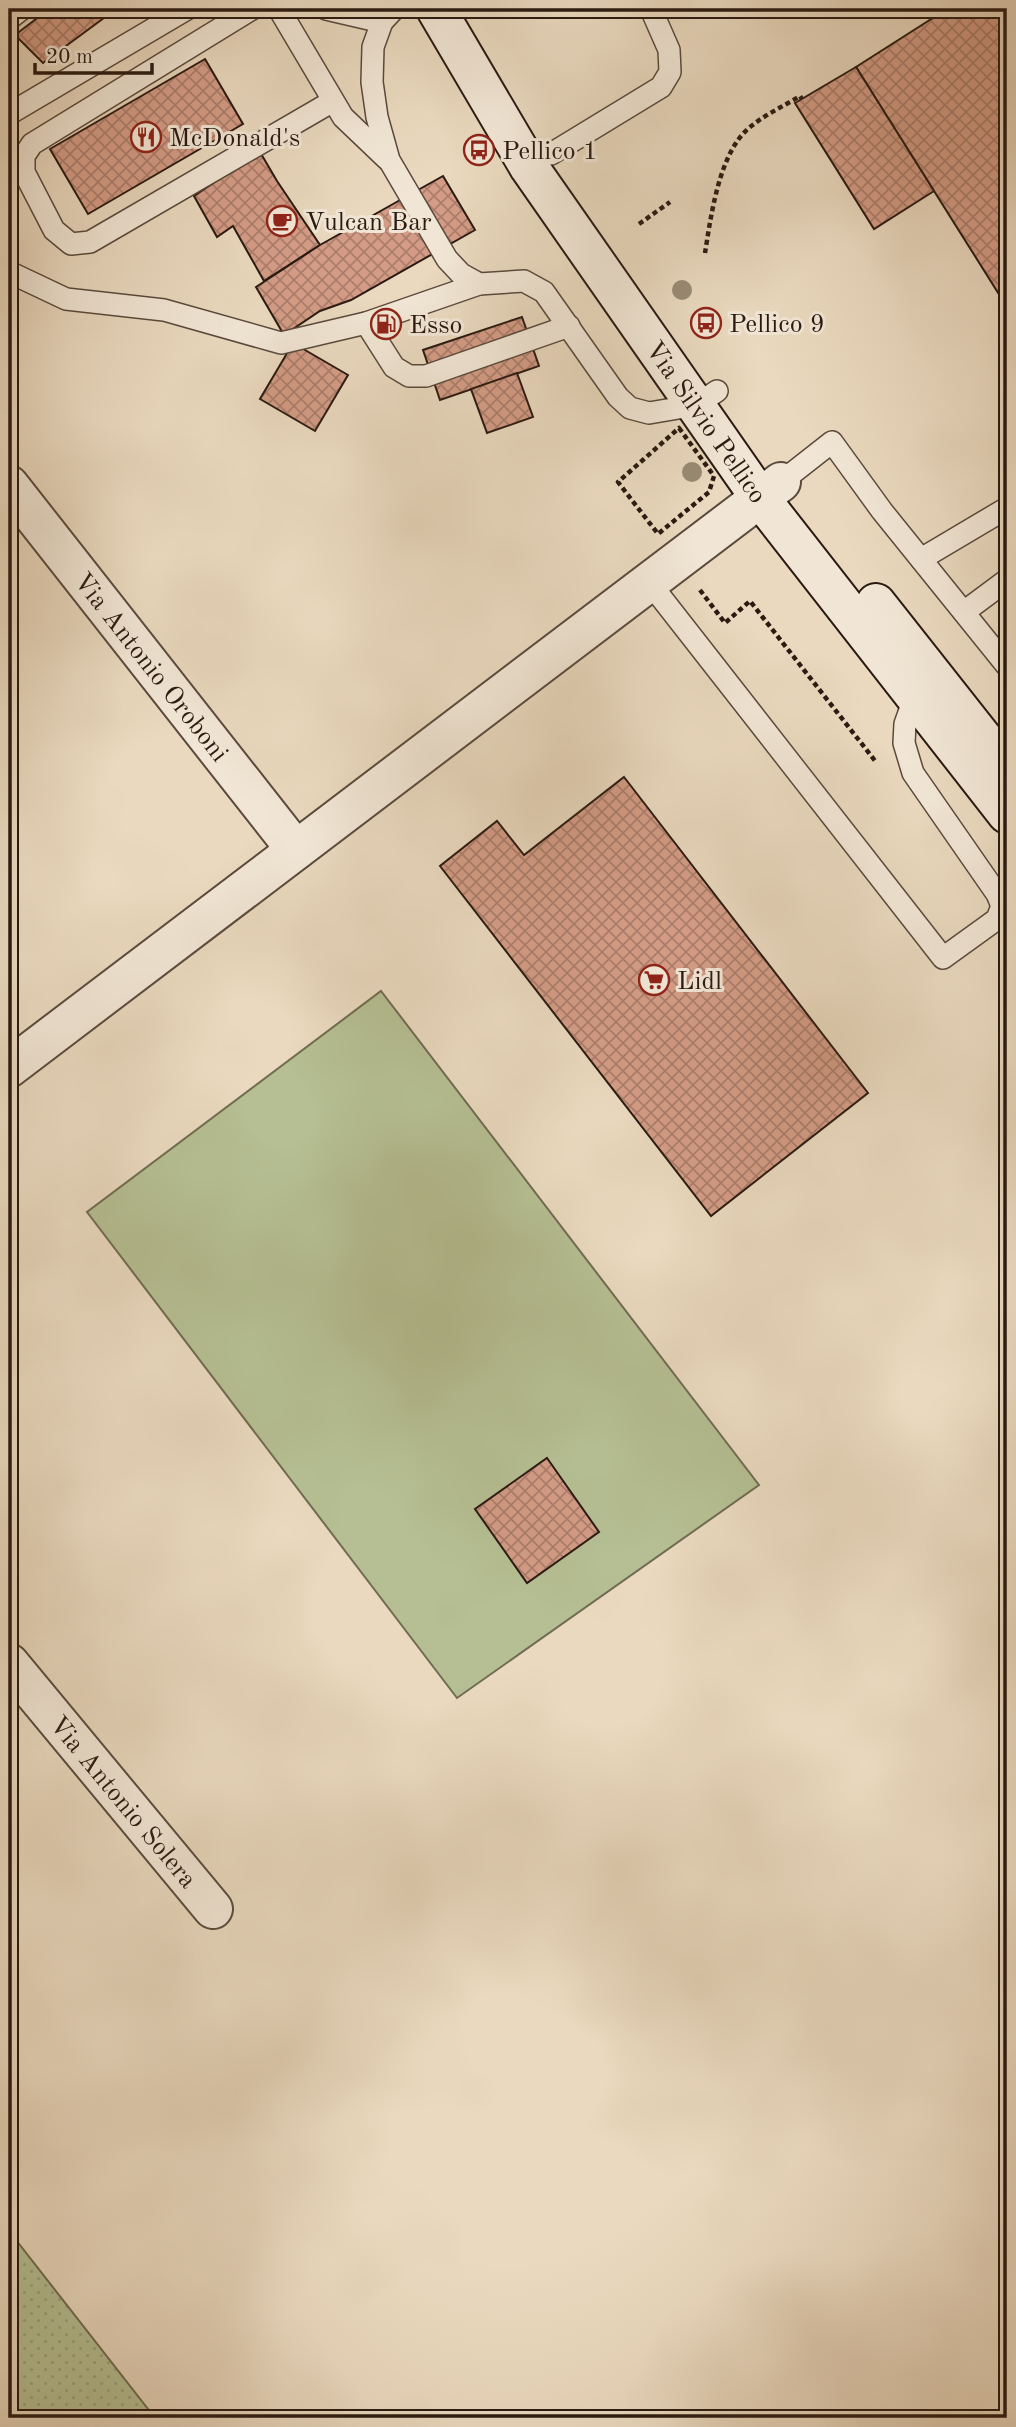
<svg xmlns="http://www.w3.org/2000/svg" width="1016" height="2427" viewBox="0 0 1016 2427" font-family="'Old Standard TT',serif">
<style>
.grass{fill:url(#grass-dots);stroke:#706c52;stroke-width:2}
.garden{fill:#b5bf93;stroke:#706c52;stroke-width:2}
.building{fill:url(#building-cross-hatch);stroke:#2a1a12;stroke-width:2}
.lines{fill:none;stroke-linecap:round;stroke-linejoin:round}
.service-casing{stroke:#5a4a3d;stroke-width:24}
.minor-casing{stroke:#5a4a3d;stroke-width:42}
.secondary-casing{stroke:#2a1a12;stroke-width:42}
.path{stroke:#2a1a12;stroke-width:4.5;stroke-dasharray:5 3.5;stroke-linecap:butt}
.service{stroke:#f1e6d5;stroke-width:21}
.minor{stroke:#f1e6d5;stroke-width:38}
.secondary{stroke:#f1e6d5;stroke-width:38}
.tree{fill:#988b75}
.labels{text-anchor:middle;stroke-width:6;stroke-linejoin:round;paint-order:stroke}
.poi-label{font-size:26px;fill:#2a1a12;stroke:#f1e6d5;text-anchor:start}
.street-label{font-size:26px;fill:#2a1a12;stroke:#f1e6d5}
</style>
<defs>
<pattern id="grass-dots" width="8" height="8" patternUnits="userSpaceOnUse" patternTransform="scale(1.75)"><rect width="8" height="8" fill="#b5bf93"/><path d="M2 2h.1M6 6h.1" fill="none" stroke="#9ca47e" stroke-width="1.8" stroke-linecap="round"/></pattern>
<pattern id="building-cross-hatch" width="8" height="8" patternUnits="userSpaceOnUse" patternTransform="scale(1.75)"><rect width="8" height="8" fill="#d49c86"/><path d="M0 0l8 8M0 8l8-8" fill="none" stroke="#ac7e6c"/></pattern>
</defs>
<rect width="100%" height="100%" fill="#ead9bf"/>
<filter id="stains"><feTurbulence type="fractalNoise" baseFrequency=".00286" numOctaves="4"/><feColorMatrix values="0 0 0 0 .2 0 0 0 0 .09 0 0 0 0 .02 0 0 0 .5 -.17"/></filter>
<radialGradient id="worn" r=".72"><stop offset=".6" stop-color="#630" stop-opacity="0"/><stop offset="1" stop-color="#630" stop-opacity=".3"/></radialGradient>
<polygon class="grass" points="9,2231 155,2418 9,2418"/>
<polygon class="garden" points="381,991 759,1485 457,1698 87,1212"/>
<g class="building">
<polygon points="49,9 116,9 43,63 15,35"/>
<polygon points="947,9 1007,9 1007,307 856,67"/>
<polygon points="205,59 243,124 88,214 50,149"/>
<polygon points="856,67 934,191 874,229 795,103"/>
<polygon points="260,152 277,181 320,245 264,281 233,226 217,237 194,196"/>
<polygon points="443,176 475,230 351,300 320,311 284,335 256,287 320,245"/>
<polygon points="522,317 539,366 440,400 423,350"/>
<polygon points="293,343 348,375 315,431 260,399"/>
<polygon points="517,373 533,417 487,433 471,389"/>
<polygon points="624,777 868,1093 711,1216 440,866 497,821 524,855"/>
<polygon points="547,1458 599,1532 527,1583 475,1509"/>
</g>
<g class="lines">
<g class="service-casing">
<g id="service">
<polyline points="252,9 32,144 24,156 24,172 54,230 71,244 90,242 333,101"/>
<polyline points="279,9 343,117 387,159"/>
<polyline points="326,9 382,22"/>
<polyline points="394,9 382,22 373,47 372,82 377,117 389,160 447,259 461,274 479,284 524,281 544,292 618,397 630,408 649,413 696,405 717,391"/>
<polyline points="9,19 22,9"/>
<polyline points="9,114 187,9"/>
<polyline points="551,154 661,87 670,72 669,50 651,9"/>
<polyline points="9,272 66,299 164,310 281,343 366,323 479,284"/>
<polyline points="366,323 394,367 409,376 426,376 569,326"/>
<polyline points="781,482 832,442 882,511 1007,666"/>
<polyline points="921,559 1007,508"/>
<polyline points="649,582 943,958 997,919 1002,906 997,894 913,773 904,743 905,724 915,696"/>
<polyline points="964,612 1007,580"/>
</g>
</g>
<g class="minor-casing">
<g id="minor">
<path id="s1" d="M9,485L296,850"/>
<polyline points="9,1068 781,482"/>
<path id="s2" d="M9,1663L213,1909"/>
</g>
</g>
<g class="secondary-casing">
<g id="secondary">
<path id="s3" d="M436,9L529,167L760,498L1007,814"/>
<polyline points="876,603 1007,769"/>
</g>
</g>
<g class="path">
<polyline points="639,224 670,202"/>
<path d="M705,253C711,216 719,153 749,128C764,115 784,106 800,96L802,99"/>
<polygon points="679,428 714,476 709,492 658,534 618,482"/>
<polyline points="700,590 725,623 750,601 876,762"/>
</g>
<use href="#service" class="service"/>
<use href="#minor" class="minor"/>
<use href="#secondary" class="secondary"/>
</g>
<g class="tree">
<circle cx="682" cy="290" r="10"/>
<circle cx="692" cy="472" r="10"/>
</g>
<defs>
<g id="restaurant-ring" transform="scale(1.575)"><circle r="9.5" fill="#f1e6d5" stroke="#8f2418" stroke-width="1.5"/><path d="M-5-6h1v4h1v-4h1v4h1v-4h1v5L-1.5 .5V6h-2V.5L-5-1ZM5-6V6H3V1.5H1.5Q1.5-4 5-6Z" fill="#8f2418"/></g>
<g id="bus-ring" transform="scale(1.575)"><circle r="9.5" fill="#f1e6d5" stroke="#8f2418" stroke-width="1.5"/><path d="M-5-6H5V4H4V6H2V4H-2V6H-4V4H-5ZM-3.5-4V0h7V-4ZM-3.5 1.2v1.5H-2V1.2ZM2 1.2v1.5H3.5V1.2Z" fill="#8f2418"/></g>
<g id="cafe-ring" transform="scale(1.575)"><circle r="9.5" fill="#f1e6d5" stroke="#8f2418" stroke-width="1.5"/><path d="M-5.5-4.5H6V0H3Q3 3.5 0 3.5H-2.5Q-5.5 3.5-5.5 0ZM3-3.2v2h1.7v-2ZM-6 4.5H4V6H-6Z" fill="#8f2418"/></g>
<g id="fuel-ring" transform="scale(1.575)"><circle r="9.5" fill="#f1e6d5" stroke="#8f2418" stroke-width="1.5"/><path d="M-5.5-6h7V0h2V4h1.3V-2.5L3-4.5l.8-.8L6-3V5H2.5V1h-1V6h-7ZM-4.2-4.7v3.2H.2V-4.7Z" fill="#8f2418"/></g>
<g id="supermarket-ring" transform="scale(1.575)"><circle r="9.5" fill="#f1e6d5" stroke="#8f2418" stroke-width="1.5"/><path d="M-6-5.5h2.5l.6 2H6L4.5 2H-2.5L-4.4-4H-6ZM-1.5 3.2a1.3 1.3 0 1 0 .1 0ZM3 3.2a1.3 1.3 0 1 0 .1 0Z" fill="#8f2418"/></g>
</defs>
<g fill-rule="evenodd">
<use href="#restaurant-ring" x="146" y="137"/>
<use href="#bus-ring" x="479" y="150"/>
<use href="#cafe-ring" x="282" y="221"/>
<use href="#bus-ring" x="706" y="323"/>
<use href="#fuel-ring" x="386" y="324"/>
<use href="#supermarket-ring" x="654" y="980"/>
</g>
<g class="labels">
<g class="poi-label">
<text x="169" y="146">McDonald's</text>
<text x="502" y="159">Pellico 1</text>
<text x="305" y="230">Vulcan Bar</text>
<text x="729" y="332">Pellico 9</text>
<text x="409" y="333">Esso</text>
<text x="677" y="989">Lidl</text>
</g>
<g class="street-label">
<text dy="9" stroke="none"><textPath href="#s3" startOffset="494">Via Silvio Pellico</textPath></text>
<text dy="9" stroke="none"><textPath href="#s1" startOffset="231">Via Antonio Oroboni</textPath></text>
<text dy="9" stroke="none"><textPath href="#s2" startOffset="180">Via Antonio Solera</textPath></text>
</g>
</g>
<rect width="1016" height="2427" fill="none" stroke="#ead9bf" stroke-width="35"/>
<rect x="10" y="10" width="995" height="2406" fill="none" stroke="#2a1a12" stroke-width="3.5"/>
<rect x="18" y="18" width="981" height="2392" fill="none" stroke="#2a1a12" stroke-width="2"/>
<path d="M35 63v10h117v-10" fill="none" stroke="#2a1a12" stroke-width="3.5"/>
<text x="46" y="63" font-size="21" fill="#2a1a12" stroke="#f1e6d5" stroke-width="5" paint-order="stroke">20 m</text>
<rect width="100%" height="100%" filter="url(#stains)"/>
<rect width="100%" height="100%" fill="url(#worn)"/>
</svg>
